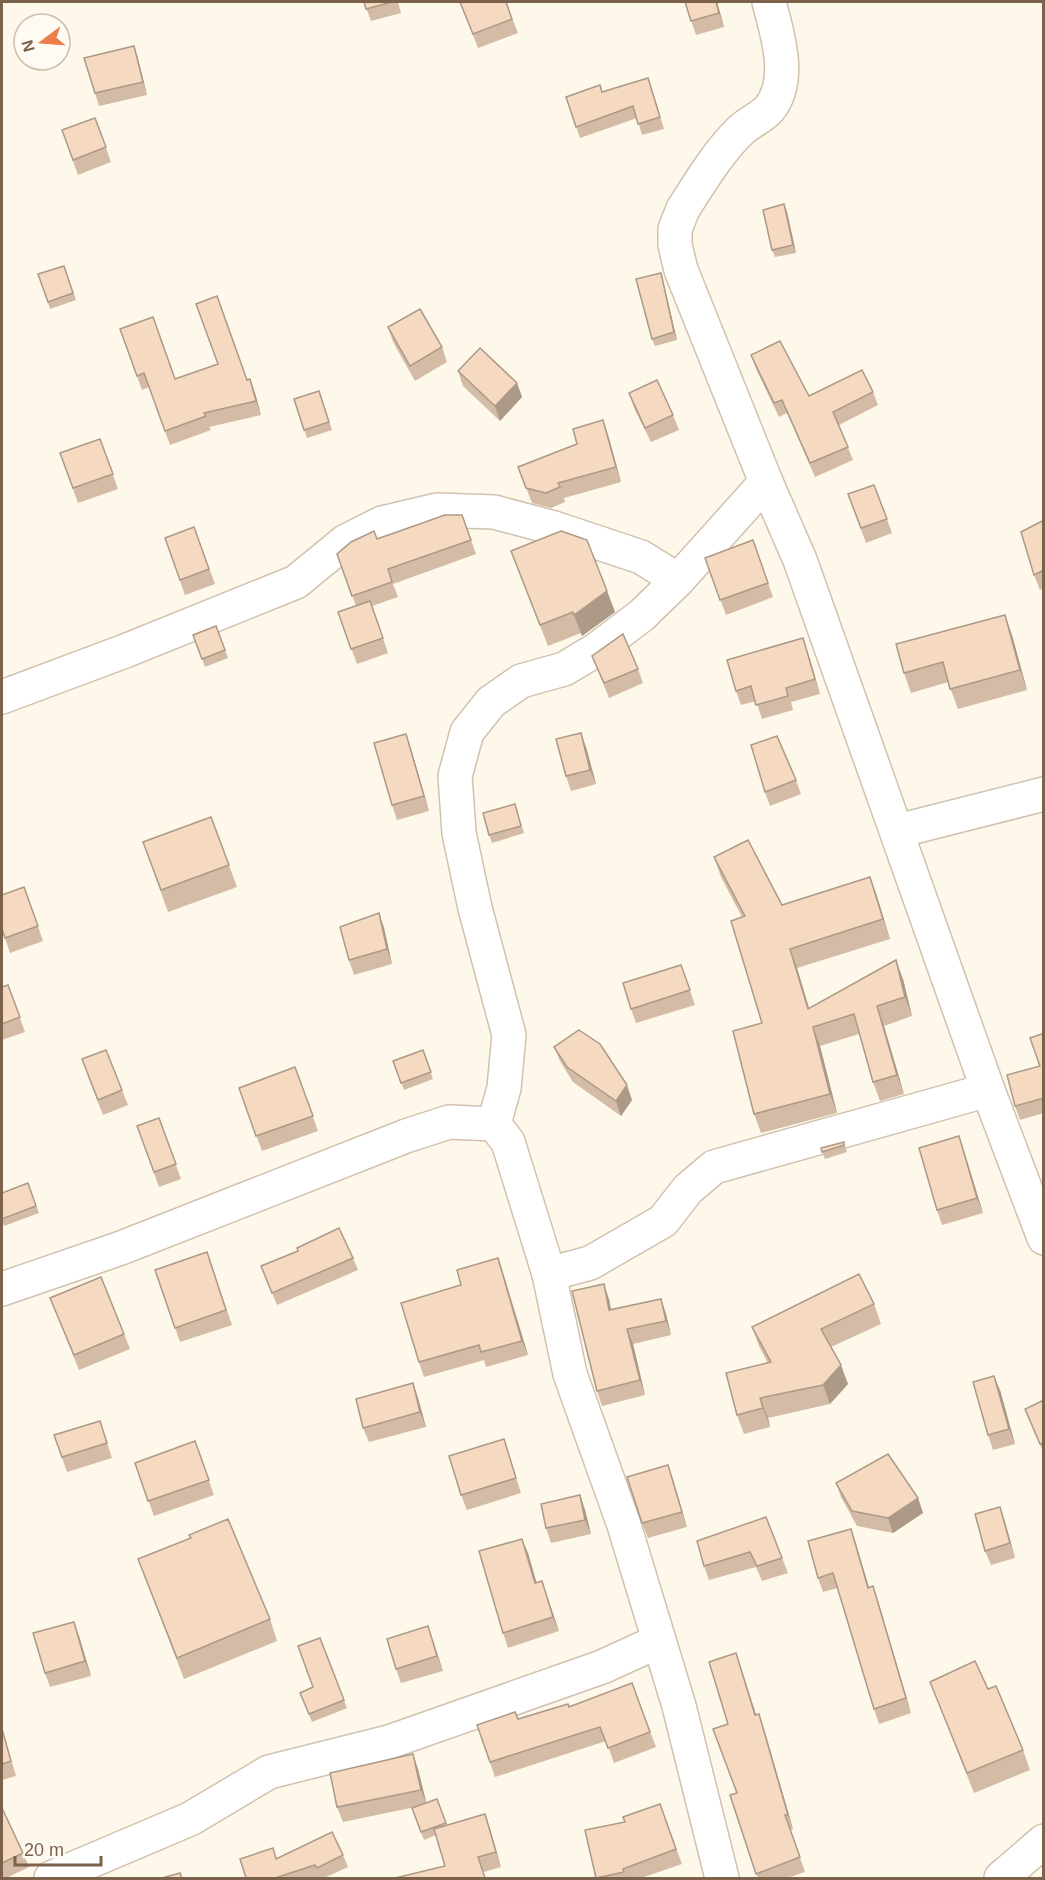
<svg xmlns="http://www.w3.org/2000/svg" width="1045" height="1880" viewBox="0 0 1045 1880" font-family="Arial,sans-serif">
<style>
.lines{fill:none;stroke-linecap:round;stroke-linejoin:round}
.minor-casing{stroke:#d2c1af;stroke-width:36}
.minor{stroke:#fff;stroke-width:33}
.wall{fill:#d3bba6}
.shaded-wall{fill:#ac9987}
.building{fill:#f5dac1;stroke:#ac9987;stroke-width:1.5}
</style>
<rect width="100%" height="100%" fill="#fef8eb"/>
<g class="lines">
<g class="minor-casing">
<g id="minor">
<path d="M769,2C777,33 793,80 769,109C761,118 749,122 740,131C719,151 699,184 683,209L675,229V245L681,270L766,482L800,560L988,1090L1044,1238"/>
<polyline points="2,697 125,651 296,582 346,541 382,523 437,510 494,512 554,528 641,557 678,580"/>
<polyline points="898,831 1044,794"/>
<polyline points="494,1124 504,1088 509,1035 475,908 459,833 455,776 467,732 491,702 521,681 564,669 596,650 642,615 678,580 766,482"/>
<polyline points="549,1274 570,1374 624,1525 679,1706 722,1878"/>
<polyline points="2,1289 121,1248 406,1136 449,1122 494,1124 508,1142 549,1274 590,1263 663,1221 688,1189 714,1167 988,1090"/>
<polyline points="51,1878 190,1819 269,1772 389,1742 602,1667 659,1641"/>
<polyline points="1001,1878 1044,1841"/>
</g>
</g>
<use href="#minor" class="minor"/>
</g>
<g class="wall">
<polygon points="364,2 398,2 401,13 371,21"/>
<polygon points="460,2 506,2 518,33 478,48"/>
<polygon points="685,2 717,2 724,27 696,35"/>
<polygon points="134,46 138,59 147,95 99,106 95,93"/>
<polygon points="652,90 664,129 642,135 637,118 580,138 566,97"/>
<polygon points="95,118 111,162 78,175 62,130"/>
<polygon points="784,204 787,212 796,253 775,257 772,250"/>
<polygon points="64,266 76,300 50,309 38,274"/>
<polygon points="661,273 663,281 677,340 655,346 652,339"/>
<polygon points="388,327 442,347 447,362 415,381 393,342"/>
<polygon points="120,329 175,379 250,379 255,393 261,415 209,427 211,430 170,445 149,387 142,390"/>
<polygon points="751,355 809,396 873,392 878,405 839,425 853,460 815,477 787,413 779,417 756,369"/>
<polygon points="458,371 517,383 522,397 500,421 463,386"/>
<polygon points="319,391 332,430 307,438 294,399"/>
<polygon points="629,393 673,415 679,430 651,442 634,408"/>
<polygon points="608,435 621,482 564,498 565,502 551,508 532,503 518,467"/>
<polygon points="100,439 118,489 78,503 60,453"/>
<polygon points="874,485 892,533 866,543 848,494"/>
<polygon points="462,515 476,554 393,584 398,597 372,606 388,653 357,664 338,612 356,606 337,554 377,539"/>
<polygon points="1044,520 1044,587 1040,590 1034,575"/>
<polygon points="194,527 215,584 185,595 165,538"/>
<polygon points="753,540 773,597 726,615 705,558"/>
<polygon points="511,551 607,591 615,612 582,636 581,633 548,646"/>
<polygon points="216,626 228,658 205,667 193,635"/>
<polygon points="1012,635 1027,690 958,709 948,682 911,693 904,673"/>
<polygon points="808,653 820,694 791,702 793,710 762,719 756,701 741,705 736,691"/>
<polygon points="592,656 638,669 643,683 609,698"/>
<polygon points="406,734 411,749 429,811 397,820 392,805"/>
<polygon points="586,747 596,784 571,791 566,776"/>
<polygon points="796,780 801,794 770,806 765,792"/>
<polygon points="515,804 524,833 492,843 489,835"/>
<polygon points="211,817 237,887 168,912 143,842"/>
<polygon points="714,857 782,905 870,877 890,939 797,968 809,1008 903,979 912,1016 884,1026 904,1094 880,1101 873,1082 859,1034 820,1046 837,1113 761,1133 754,1114 762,1023 742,917 721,877"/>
<polygon points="24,887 43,941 10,953 2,929"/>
<polygon points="379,913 384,928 392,964 354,975 349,960"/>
<polygon points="681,965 695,1005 636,1023 631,1009"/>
<polygon points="8,985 25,1032 2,1040 2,987"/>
<polygon points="1044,1033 1044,1113 1020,1120 1015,1106 1040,1066"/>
<polygon points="554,1047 632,1100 621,1116 573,1082 560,1061"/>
<polygon points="423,1050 433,1079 404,1090 393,1061"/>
<polygon points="295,1067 318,1131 262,1151 239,1088"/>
<polygon points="87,1074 122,1090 128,1105 103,1115"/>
<polygon points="159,1118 181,1179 159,1187 137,1126"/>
<polygon points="959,1136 964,1151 983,1213 942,1225 937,1210"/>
<polygon points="844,1142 847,1152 825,1159 821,1148"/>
<polygon points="28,1183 39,1213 4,1226 2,1220 2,1193"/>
<polygon points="207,1252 232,1325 180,1342 155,1270"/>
<polygon points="353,1258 358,1270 277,1305 261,1266"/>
<polygon points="498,1258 503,1273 528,1355 486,1367 484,1360 424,1377 419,1362 461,1285"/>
<polygon points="50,1298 124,1334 130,1349 79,1370"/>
<polygon points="609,1299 611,1310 661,1299 666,1314 671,1335 633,1344 645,1395 602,1406 597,1391"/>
<polygon points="874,1304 881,1324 831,1347 848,1384 830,1404 768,1418 770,1427 744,1434 737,1415 768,1363 759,1346 752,1327"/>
<polygon points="413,1383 418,1398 426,1427 369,1442 363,1428"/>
<polygon points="1000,1390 1015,1444 993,1450 988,1435"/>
<polygon points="1044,1400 1044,1454 1025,1409"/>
<polygon points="100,1421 112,1458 67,1472 54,1435"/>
<polygon points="504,1439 521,1493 467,1510 461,1495"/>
<polygon points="195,1441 214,1495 154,1516 135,1463"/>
<polygon points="673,1480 687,1527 648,1538 642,1523"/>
<polygon points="836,1483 918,1498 923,1513 893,1533 857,1526 841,1497"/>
<polygon points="580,1495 585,1510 591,1534 551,1543 546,1528"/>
<polygon points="1000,1507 1005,1522 1015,1558 991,1565 985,1551"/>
<polygon points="766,1517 788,1573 762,1581 756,1567 709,1580 704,1566"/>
<polygon points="851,1529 856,1544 869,1587 878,1601 911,1713 879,1724 874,1709 838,1588 823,1592 818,1578"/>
<polygon points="528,1553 536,1583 542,1581 559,1631 508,1648 503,1633"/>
<polygon points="138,1559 270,1619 277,1641 184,1679"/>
<polygon points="428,1626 443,1671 401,1683 396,1669"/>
<polygon points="79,1636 91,1676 50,1687 45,1673"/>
<polygon points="320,1638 347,1708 312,1722 303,1700 313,1687"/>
<polygon points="741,1668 756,1715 764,1729 793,1829 790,1830 805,1872 787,1878 758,1878 730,1795 737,1793 728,1724"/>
<polygon points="930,1682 988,1689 1023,1750 1030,1770 974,1793"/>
<polygon points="632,1683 656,1747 614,1763 606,1741 495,1777 477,1725 518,1719 569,1707"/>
<polygon points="2,1728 16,1776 2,1780"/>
<polygon points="418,1769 426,1803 437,1799 446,1825 485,1814 490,1829 501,1867 484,1872 445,1866 436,1835 424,1840 412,1808 415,1807 343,1822 337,1807"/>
<polygon points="660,1804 682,1864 641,1878 596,1878 625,1822"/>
<polygon points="2,1808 23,1853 29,1867 6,1878 2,1878"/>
<polygon points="343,1855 348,1867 324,1878 321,1878 320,1877 314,1878 246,1878 277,1859"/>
</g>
<g class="shaded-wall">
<polygon points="716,2 717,2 724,27 719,13"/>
<polygon points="134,46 138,59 147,95 143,82"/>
<polygon points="784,204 787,212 796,253 793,245"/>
<polygon points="661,273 663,281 677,340 674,332"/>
<polygon points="250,379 255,393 261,415 256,401"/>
<polygon points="517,383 522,397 500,421 495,406"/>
<polygon points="603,420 608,435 621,482 616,467"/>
<polygon points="607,591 615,612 582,636 574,615"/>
<polygon points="1005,615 1012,635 1027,690 1020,670"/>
<polygon points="803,638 808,653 820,694 815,679"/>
<polygon points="581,733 586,747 596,784 590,770"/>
<polygon points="406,734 411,749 429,811 424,796"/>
<polygon points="870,877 877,896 890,939 883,919"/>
<polygon points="379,913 384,928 392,964 387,949"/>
<polygon points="790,949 797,968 815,1028 808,1009"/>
<polygon points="896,960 903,979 912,1016 905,997"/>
<polygon points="877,1006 884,1026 904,1094 897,1075"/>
<polygon points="813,1027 820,1046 837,1113 830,1094"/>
<polygon points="627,1085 632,1100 621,1116 616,1101"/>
<polygon points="959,1136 964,1151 983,1213 977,1198"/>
<polygon points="498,1258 503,1273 528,1355 522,1341"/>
<polygon points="604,1284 609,1299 614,1325 609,1310"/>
<polygon points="661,1299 666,1314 671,1335 666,1321"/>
<polygon points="627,1329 633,1344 645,1395 640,1380"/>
<polygon points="841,1365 848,1384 830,1404 823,1385"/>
<polygon points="994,1376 1000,1390 1015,1444 1009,1429"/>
<polygon points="413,1383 418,1398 426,1427 420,1412"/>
<polygon points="760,1398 768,1418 770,1427 763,1408"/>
<polygon points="668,1465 673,1480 687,1527 682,1512"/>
<polygon points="580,1495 585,1510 591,1534 585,1520"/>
<polygon points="918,1498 923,1513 893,1533 888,1518"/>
<polygon points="1000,1507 1005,1522 1015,1558 1010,1543"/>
<polygon points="851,1529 856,1544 873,1602 868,1588"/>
<polygon points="522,1539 528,1553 541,1598 535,1583"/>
<polygon points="542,1581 547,1596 559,1631 553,1617"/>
<polygon points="873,1586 878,1601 911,1713 906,1698"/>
<polygon points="74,1622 79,1636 91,1676 85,1661"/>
<polygon points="428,1626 443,1671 437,1656"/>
<polygon points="736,1653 741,1668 761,1730 755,1715"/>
<polygon points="759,1714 764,1729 793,1829 788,1815"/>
<polygon points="413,1754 418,1769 427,1805 421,1790"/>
<polygon points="485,1814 490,1829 501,1867 496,1852"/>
</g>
<g class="building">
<polygon points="364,2 392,2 366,9"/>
<polygon points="460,2 506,2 512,19 473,34"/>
<polygon points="685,2 716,2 719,13 691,21"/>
<polygon points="134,46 143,82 95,93 84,58"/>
<polygon points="648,78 660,117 638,124 633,106 576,127 566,97 600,85 602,92"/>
<polygon points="95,118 106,147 73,160 62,130"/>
<polygon points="784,204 793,245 772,250 763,210"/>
<polygon points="64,266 73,293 48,302 38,274"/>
<polygon points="661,273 674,332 652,339 636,279"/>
<polygon points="217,296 247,380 250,379 256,401 204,413 206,416 165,431 144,373 137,376 120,329 153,317 175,379 218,364 196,304"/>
<polygon points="420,309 442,347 410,366 388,327"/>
<polygon points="780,341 809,396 862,370 873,392 833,412 848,447 810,463 782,400 774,403 751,355"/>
<polygon points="480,348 517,383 495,406 458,371"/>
<polygon points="657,380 673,415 645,428 629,393"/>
<polygon points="319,391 329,422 304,430 294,399"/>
<polygon points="603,420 616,467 558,483 560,487 546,493 526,488 518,467 577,444 573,429"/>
<polygon points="100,439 113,474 73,488 60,453"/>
<polygon points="874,485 887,519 861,528 848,494"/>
<polygon points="445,515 462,515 471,540 388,569 392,582 352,596 337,554 351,542 374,531 377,539"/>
<polygon points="1044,520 1044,570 1034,575 1021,532"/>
<polygon points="194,527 209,569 180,580 165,538"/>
<polygon points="561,531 587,540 607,591 574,615 573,612 540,625 511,551"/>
<polygon points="753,540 768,583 720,600 705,558"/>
<polygon points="370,601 383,638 351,649 338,612"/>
<polygon points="1005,615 1020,670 950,689 943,662 904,673 896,644"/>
<polygon points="216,626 225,650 202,659 193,635"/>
<polygon points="623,634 638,669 604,683 592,656"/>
<polygon points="803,638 815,679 786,688 788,696 756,705 751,686 736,691 727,660"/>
<polygon points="581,733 590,770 566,776 556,739"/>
<polygon points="406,734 424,796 392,805 374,743"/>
<polygon points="777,736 796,780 765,792 751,745"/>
<polygon points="515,804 521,826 489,835 483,813"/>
<polygon points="211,817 229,865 161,890 143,842"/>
<polygon points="748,840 782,905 870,877 883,919 790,949 808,1009 896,960 905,997 877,1006 897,1075 873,1082 854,1014 813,1027 830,1094 754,1114 733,1031 762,1023 731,921 745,916 714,857"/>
<polygon points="24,887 38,926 5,938 2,929 2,895"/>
<polygon points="379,913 387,949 349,960 340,927"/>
<polygon points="681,965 690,990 631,1009 623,983"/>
<polygon points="8,985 20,1017 2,1024 2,987"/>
<polygon points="579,1030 600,1044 627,1085 616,1101 567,1067 554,1047"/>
<polygon points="1044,1033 1044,1098 1015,1106 1007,1075 1040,1066 1030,1038"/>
<polygon points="106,1050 122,1090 98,1100 82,1059"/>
<polygon points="423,1050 431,1072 401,1083 393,1061"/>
<polygon points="295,1067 313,1116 256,1136 239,1088"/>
<polygon points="159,1118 176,1164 154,1172 137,1126"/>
<polygon points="959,1136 977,1198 937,1210 919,1148"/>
<polygon points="844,1142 844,1145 822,1152 821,1148"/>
<polygon points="28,1183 36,1206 2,1219 2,1193"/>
<polygon points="339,1228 353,1258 272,1293 261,1266 298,1251 297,1248"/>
<polygon points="207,1252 226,1310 175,1328 155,1270"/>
<polygon points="498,1258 522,1341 481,1352 479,1345 419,1362 401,1303 461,1285 457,1270"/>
<polygon points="859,1274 874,1304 821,1329 841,1365 823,1385 760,1398 763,1408 737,1415 726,1373 771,1362 752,1327"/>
<polygon points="101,1277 124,1334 74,1355 50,1298"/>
<polygon points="604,1284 609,1310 661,1299 666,1321 627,1329 640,1380 597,1391 572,1291"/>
<polygon points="994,1376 1009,1429 988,1435 973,1382"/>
<polygon points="413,1383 420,1412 363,1428 356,1399"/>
<polygon points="1044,1400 1044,1442 1040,1444 1025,1409"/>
<polygon points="100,1421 107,1443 62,1457 54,1435"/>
<polygon points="504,1439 516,1478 461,1495 449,1456"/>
<polygon points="195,1441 209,1480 148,1501 135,1463"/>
<polygon points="888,1454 918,1498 888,1518 852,1511 836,1483"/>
<polygon points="668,1465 682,1512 642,1523 627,1477"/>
<polygon points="580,1495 585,1520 546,1528 541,1504"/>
<polygon points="1000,1507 1010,1543 985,1551 975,1514"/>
<polygon points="766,1517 782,1558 757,1566 750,1552 704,1566 697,1541"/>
<polygon points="228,1519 270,1619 177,1658 138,1559 191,1538 189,1535"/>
<polygon points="851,1529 868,1588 873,1586 906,1698 874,1709 833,1573 818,1578 808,1541"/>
<polygon points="522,1539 535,1583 542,1581 553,1617 503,1633 479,1551"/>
<polygon points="74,1622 85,1661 45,1673 33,1633"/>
<polygon points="428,1626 437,1656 396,1669 387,1639"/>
<polygon points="320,1638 344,1700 309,1714 300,1693 313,1687 298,1646"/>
<polygon points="736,1653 755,1715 759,1714 788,1815 785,1815 800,1857 756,1874 730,1795 737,1793 713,1729 728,1724 709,1662"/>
<polygon points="975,1661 988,1689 996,1686 1023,1750 967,1773 930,1682"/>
<polygon points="632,1683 650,1732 608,1748 600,1727 490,1762 477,1725 515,1712 518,1719 568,1704 569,1707"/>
<polygon points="2,1729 11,1761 2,1764"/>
<polygon points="413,1754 421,1790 337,1807 330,1773"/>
<polygon points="437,1799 446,1823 421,1832 412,1808"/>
<polygon points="660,1804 676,1849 623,1869 624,1872 596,1878 585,1830 625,1822 623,1817"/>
<polygon points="2,1808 23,1853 2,1863"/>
<polygon points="485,1814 496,1852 478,1857 485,1878 395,1878 445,1866 434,1829"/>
<polygon points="332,1832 343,1855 317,1868 315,1865 275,1878 246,1878 240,1859 273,1848 276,1859"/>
<polygon points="180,1873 182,1878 162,1878"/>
</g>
<rect width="1045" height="1880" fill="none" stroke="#7c614b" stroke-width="6"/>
<g transform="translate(42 42) rotate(254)"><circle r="28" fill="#fffbf3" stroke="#cbbdb0" stroke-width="1.5"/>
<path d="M0-4.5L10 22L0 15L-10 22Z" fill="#ed7d4a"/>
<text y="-9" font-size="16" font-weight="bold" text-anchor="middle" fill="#7c614b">N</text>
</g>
<path d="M15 1856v9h86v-9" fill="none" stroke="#7c614b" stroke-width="3"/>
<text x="24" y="1856" font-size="18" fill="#7c614b" stroke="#fffbf3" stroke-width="4.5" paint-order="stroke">20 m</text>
</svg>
